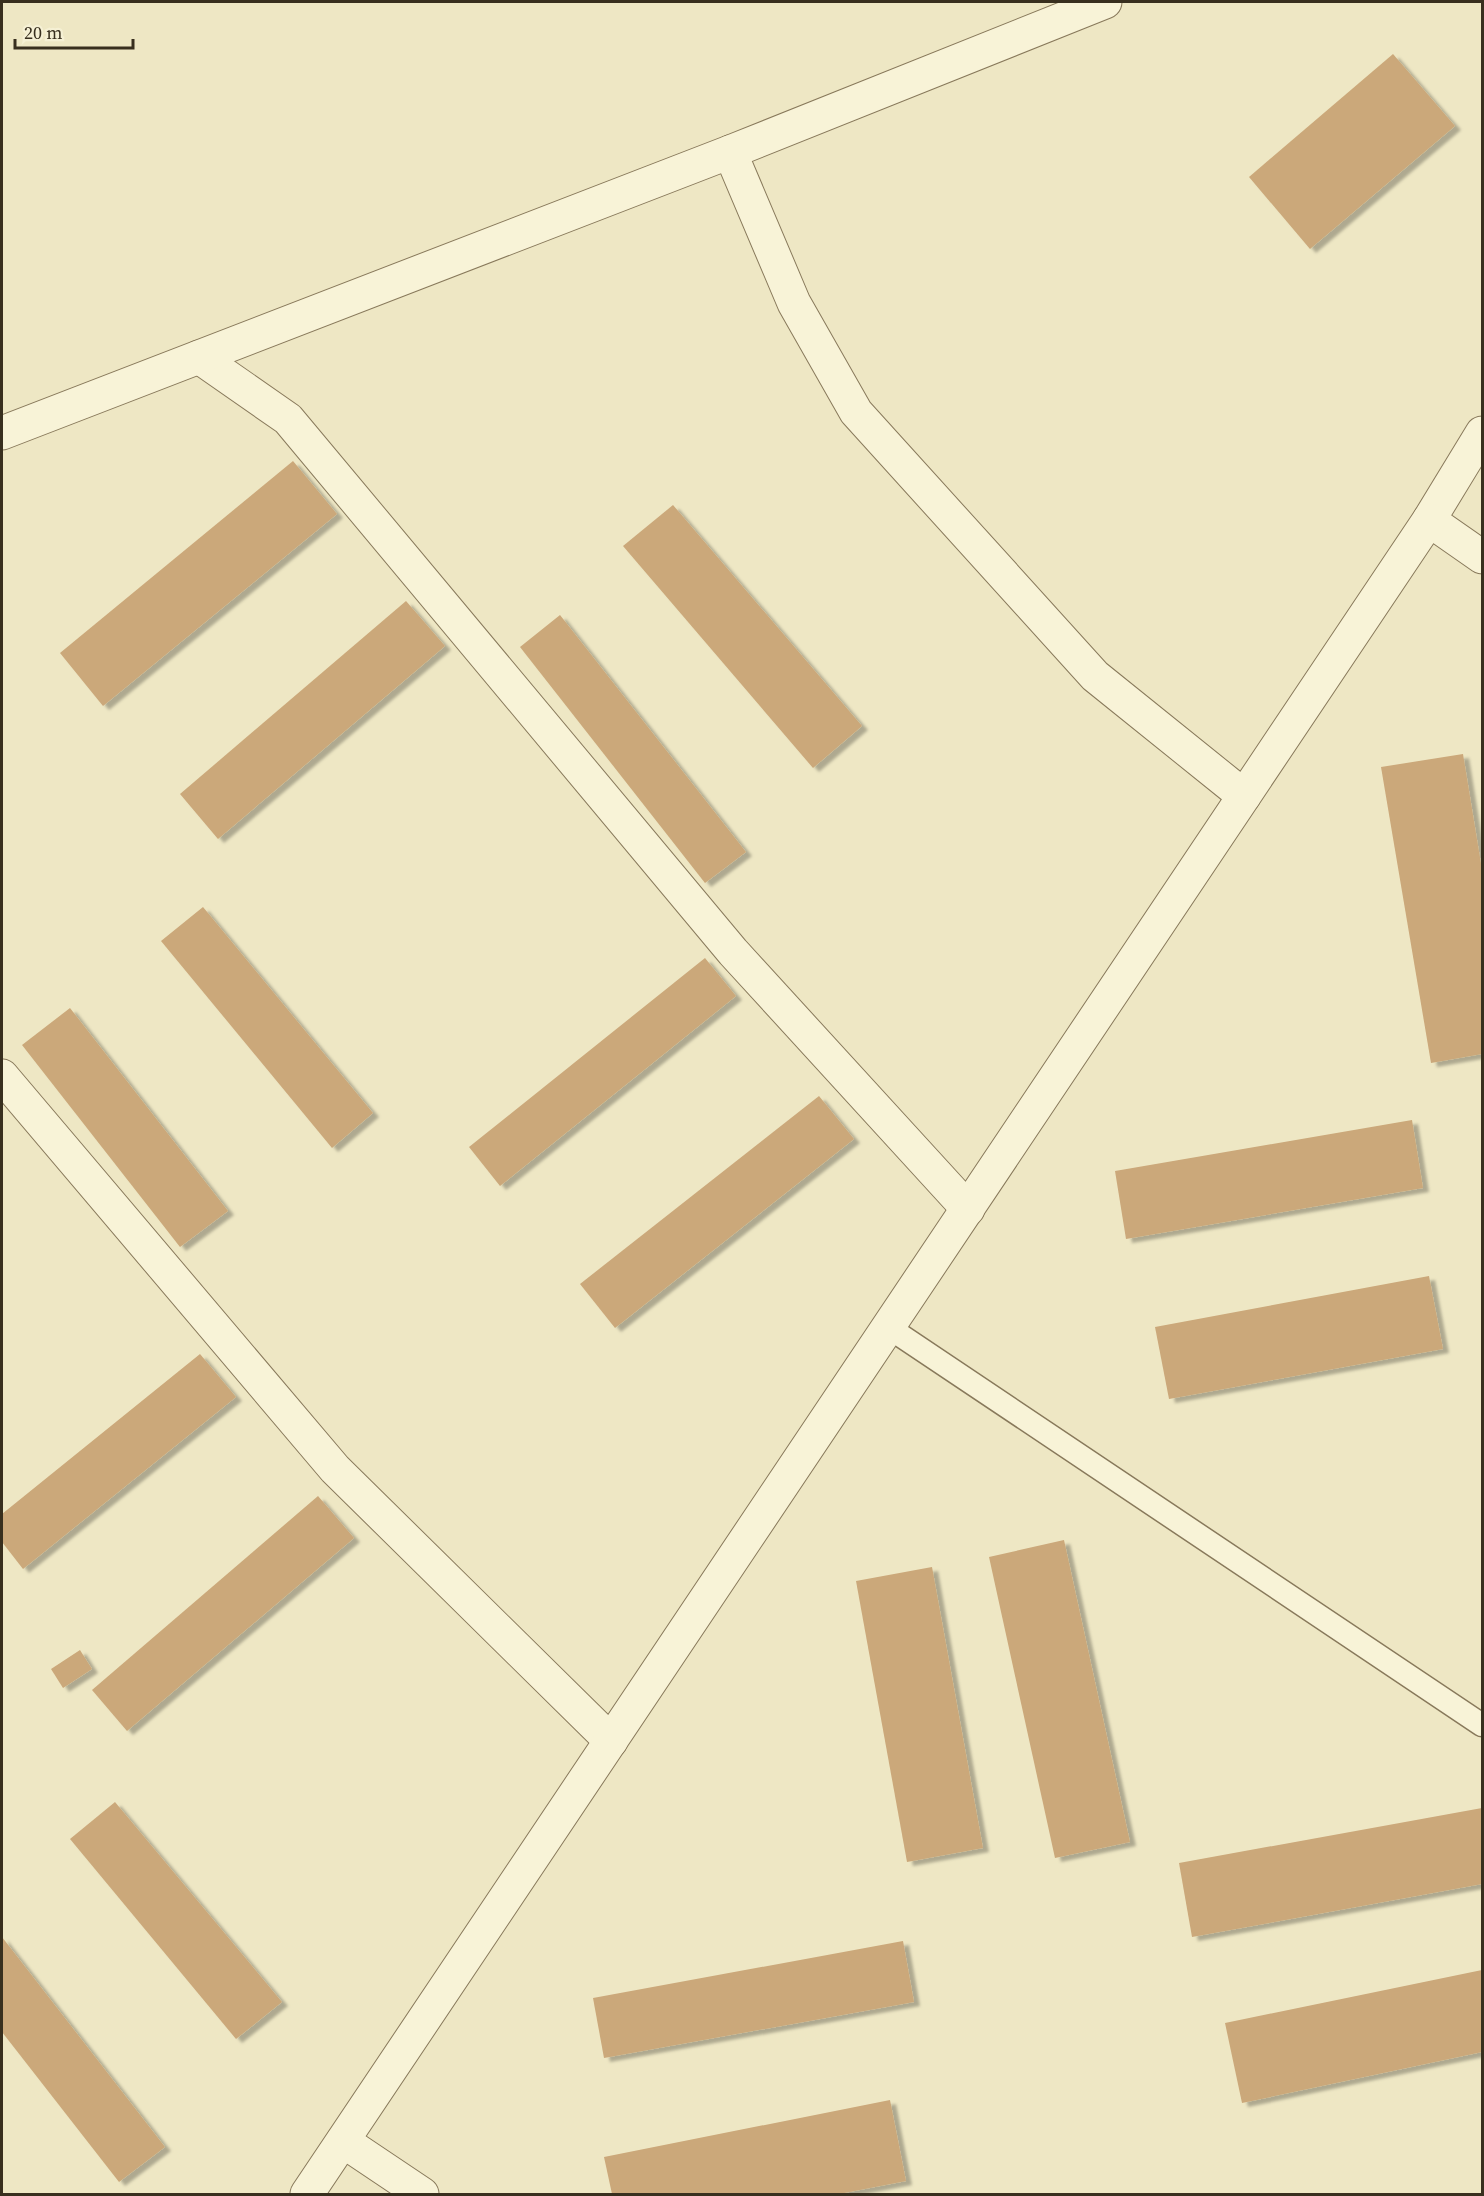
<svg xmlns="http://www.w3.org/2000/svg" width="1484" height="2196" viewBox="0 0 1484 2196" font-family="'Source Serif 4',serif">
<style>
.building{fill:#cba87a;filter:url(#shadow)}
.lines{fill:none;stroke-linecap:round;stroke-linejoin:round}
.service-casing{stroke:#88795b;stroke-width:25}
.minor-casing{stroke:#88795b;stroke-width:35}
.service{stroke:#f8f3d7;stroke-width:22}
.minor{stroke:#f8f3d7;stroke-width:33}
</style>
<defs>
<filter id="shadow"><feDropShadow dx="6" dy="4" stdDeviation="1.5" flood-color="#0004"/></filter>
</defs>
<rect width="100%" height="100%" fill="#eee7c4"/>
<g class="building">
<polygon points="1393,54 1455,126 1310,249 1249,177"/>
<polygon points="293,461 337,514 103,706 60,653"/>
<polygon points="673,505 862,726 813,768 623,546"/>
<polygon points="406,601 445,646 218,839 180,794"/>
<polygon points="560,615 746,852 705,883 520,647"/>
<polygon points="1463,754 1482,870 1482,1054 1431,1063 1381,767"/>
<polygon points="203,907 373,1113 332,1148 161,941"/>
<polygon points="705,958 736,996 500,1186 469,1147"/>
<polygon points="70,1008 228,1211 180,1247 22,1045"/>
<polygon points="819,1096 854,1139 615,1328 580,1284"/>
<polygon points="1412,1120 1423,1188 1126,1239 1115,1171"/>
<polygon points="1429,1276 1443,1349 1169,1399 1155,1327"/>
<polygon points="200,1354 236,1397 23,1569 2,1542 2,1514"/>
<polygon points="318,1496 354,1538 127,1731 92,1690"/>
<polygon points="1064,1540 1130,1842 1055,1858 989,1557"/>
<polygon points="932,1567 983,1848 907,1862 856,1581"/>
<polygon points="80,1650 92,1669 63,1688 51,1669"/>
<polygon points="115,1802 282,2002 236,2039 70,1839"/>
<polygon points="1482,1808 1482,1884 1192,1937 1179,1863"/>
<polygon points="2,1937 165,2147 119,2182 2,2032"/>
<polygon points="903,1941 914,2002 604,2058 593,1998"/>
<polygon points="1482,1970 1482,2052 1242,2103 1225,2023"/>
<polygon points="890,2100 906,2181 839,2194 612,2194 604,2157"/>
</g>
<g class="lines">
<g class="service-casing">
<polyline id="service" points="888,1327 1482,1725"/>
</g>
<g class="minor-casing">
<g id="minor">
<polyline points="730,152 794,303 856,412 1095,676 1244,796"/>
<polyline points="199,357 288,419 733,952 968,1209"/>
<polyline points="2,433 730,152 1105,2"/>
<polyline points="1482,433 1429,520 1482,557"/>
<polyline points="2,1076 335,1469 611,1741"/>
<polyline points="343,2141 422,2194"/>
<polyline points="307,2194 1429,520"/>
</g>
</g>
<use href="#service" class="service"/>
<use href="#minor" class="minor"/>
</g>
<rect width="1484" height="2196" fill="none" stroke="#382f1e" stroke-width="6"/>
<path d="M15 39v9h118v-9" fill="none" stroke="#382f1e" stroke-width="3"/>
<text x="24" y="39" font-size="18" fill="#382f1e" stroke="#f5f0d4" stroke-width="4.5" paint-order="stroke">20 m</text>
</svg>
